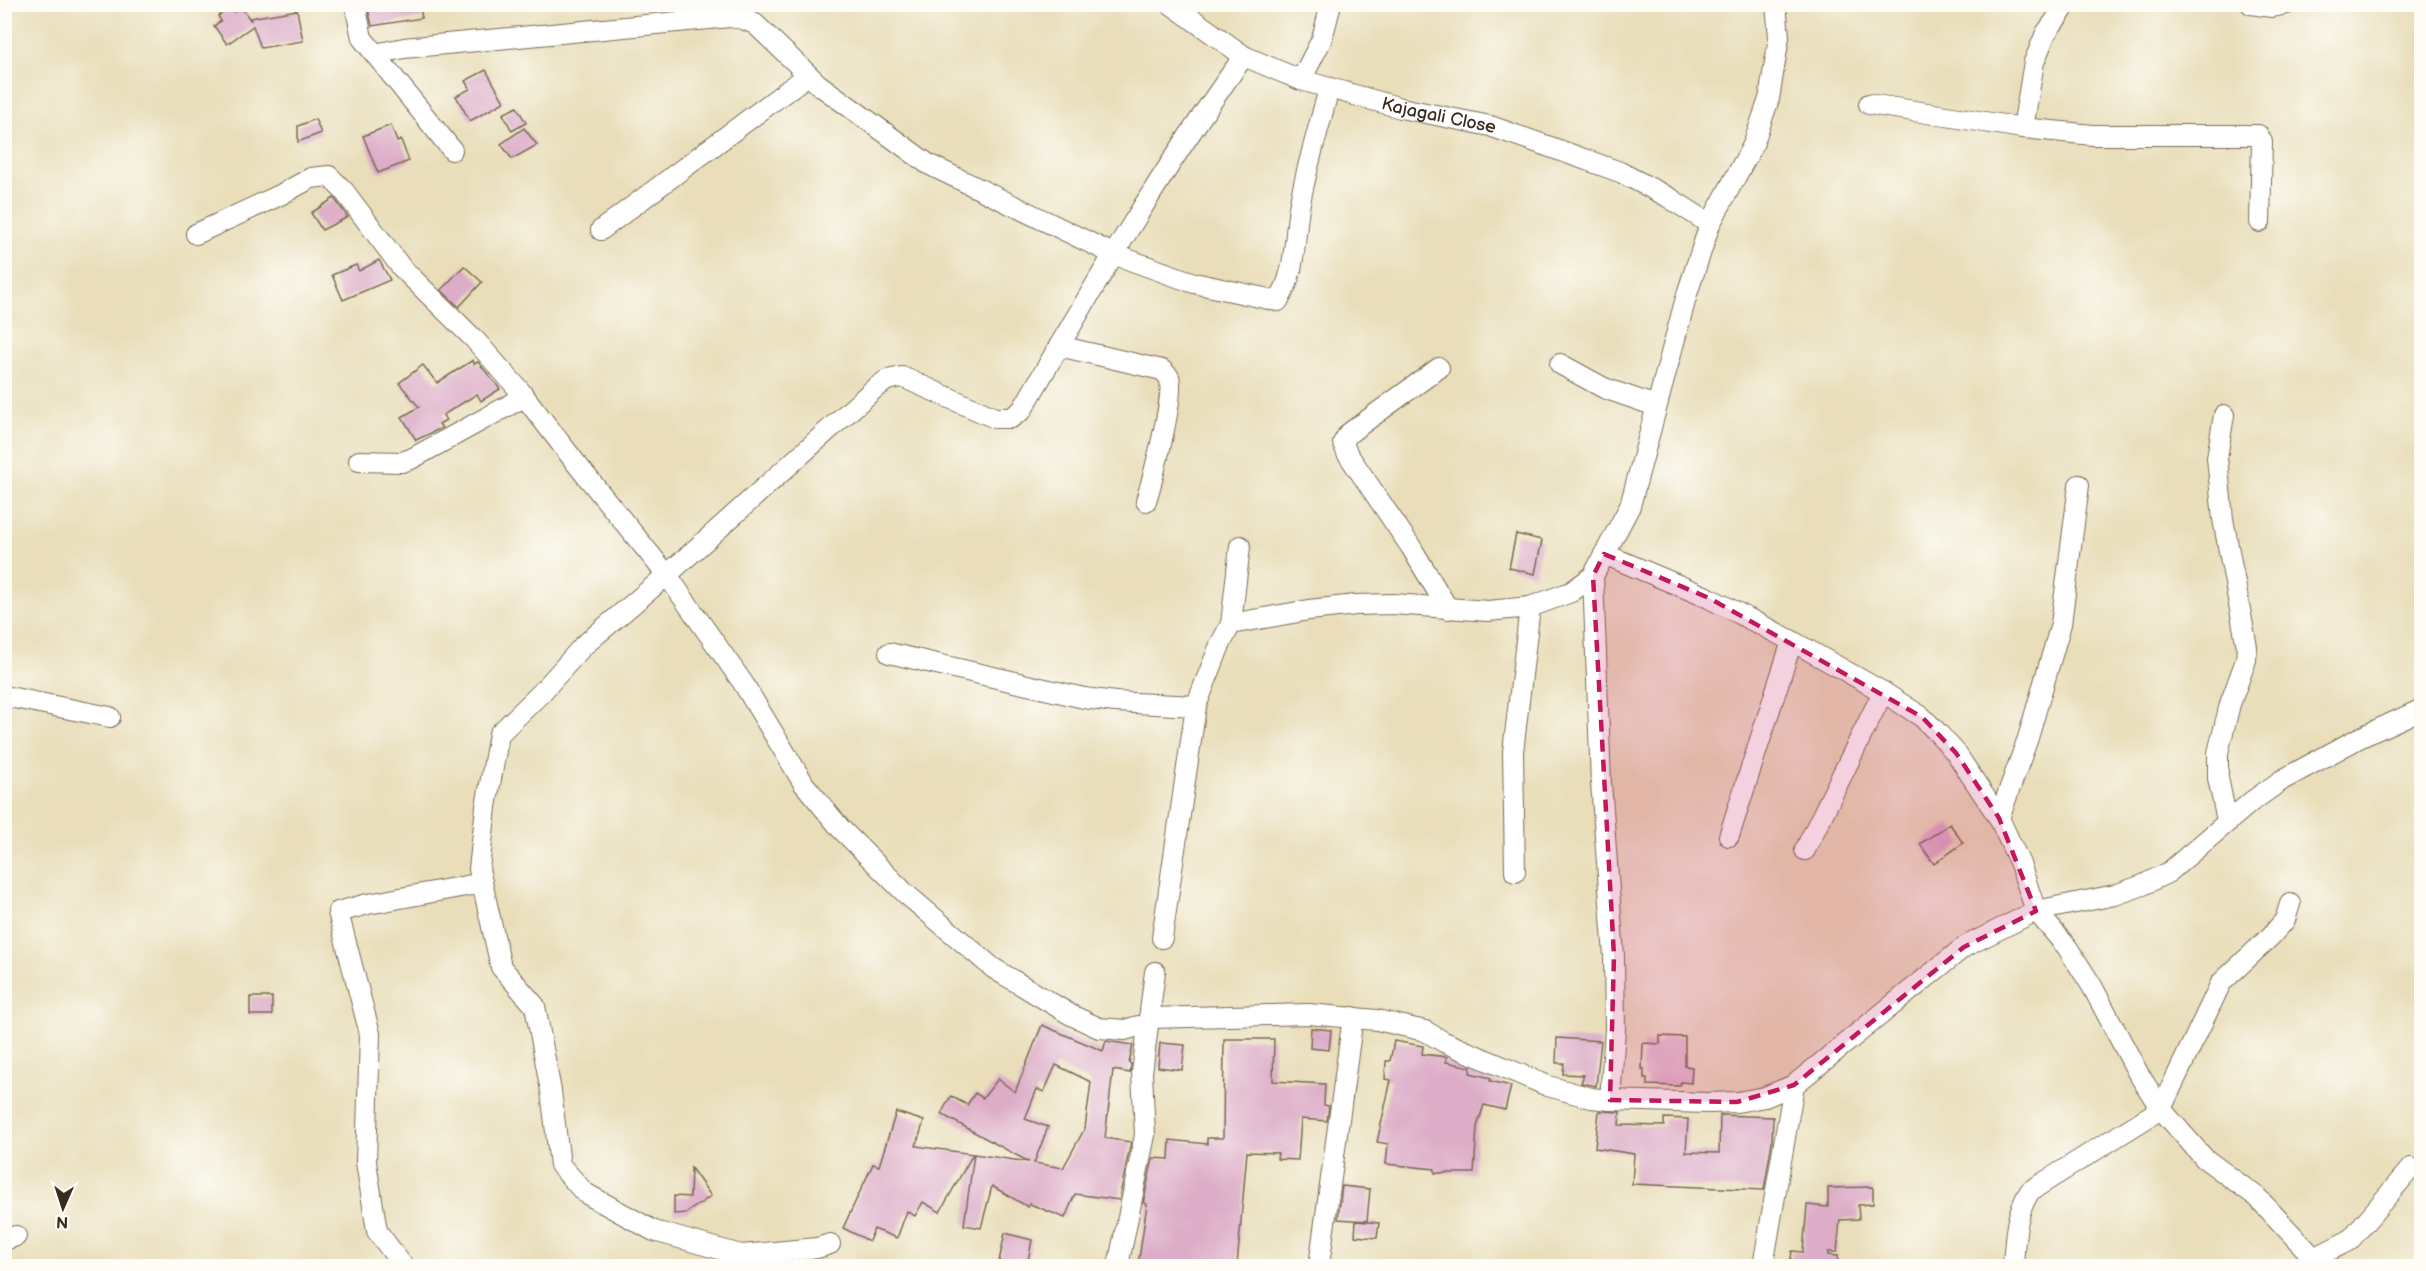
<svg xmlns="http://www.w3.org/2000/svg" width="2426" height="1271" viewBox="0 0 2426 1271" font-family="'Balsamiq Sans',sans-serif">
<style>
.building{fill:#ddadc8;fill-rule:evenodd}
.lines{fill:none;stroke-linecap:round;stroke-linejoin:round}
.minor-casing{stroke:#786954;stroke-width:22}
.minor{stroke:#fff;stroke-width:20}
.marked{fill:#c2185b;fill-opacity:0.2;stroke:#c2185b;stroke-width:4.5;stroke-dasharray:12 8;stroke-linejoin:round}
.labels{text-anchor:middle;stroke-width:4.5;stroke-linejoin:round;paint-order:stroke}
.street-label{font-size:18px;fill:#3b2a1e;stroke:#fdfcf7}
</style>
<rect width="100%" height="100%" fill="#fdfcf7"/>
<filter id="ink" filterUnits="userSpaceOnUse"><feTurbulence type="fractalNoise" baseFrequency=".0167" numOctaves="2"/><feDisplacementMap in="SourceGraphic" scale="12" xChannelSelector="R" yChannelSelector="G"/><feConvolveMatrix kernelMatrix="1 2 1 2 8 2 1 2 1" color-interpolation-filters="sRGB"/></filter>
<filter id="wash" filterUnits="userSpaceOnUse"><feTurbulence type="fractalNoise" baseFrequency=".008" numOctaves="4" result="noise"/><feDisplacementMap in="SourceGraphic" scale="24" xChannelSelector="R" yChannelSelector="G"/><feGaussianBlur stdDeviation="1.35" result="paint"/><feColorMatrix in="noise" values="0 0 0 0 0 0 0 0 0 0 0 0 0 0 0 0 0 1.4 0 .05"/><feComposite in="paint" operator="in"/></filter>
<g filter="url(#wash)">
<rect width="100%" height="100%" fill="#e9deb9"/>
<g id="blocks">
<g class="building">
<polygon points="367,4 419,4 422,18 372,26"/>
<polygon points="231,7 234,12 241,7 251,21 250,18 297,10 303,41 261,48 253,26 227,44 214,26 221,21 218,16"/>
<polygon points="486,70 504,102 470,121 456,96 470,89 465,81"/>
<polygon points="517,107 526,123 512,131 503,114"/>
<polygon points="315,119 321,133 298,142 298,126"/>
<polygon points="391,125 397,142 401,140 409,161 378,173 363,136"/>
<polygon points="524,128 537,145 512,159 501,144"/>
<polygon points="334,198 348,217 322,230 311,213"/>
<polygon points="379,260 390,280 343,300 332,275 356,265 359,271"/>
<polygon points="464,266 482,282 459,307 441,290"/>
<polygon points="473,360 474,364 478,362 500,389 481,401 477,394 443,415 446,420 439,424 442,428 416,440 402,417 419,407 399,383 423,365 437,383"/>
<polygon points="1516,534 1542,540 1535,574 1509,568"/>
<polygon points="1950,824 1963,843 1934,864 1920,844"/>
<rect x="250" y="997" width="22" height="18"/>
<path d="M1042,1025L1103,1051L1106,1041L1133,1045L1129,1063L1131,1064L1130,1073L1113,1070L1105,1138L1131,1142L1119,1200L1075,1194L1065,1218L1030,1204L1028,1207L992,1186L981,1228L964,1225L974,1154L1029,1162L941,1114L951,1096L967,1105L975,1093L983,1098L998,1079L1015,1092ZM1056,1065L1091,1082L1085,1128L1063,1168L1034,1163L1048,1127L1025,1119L1037,1089L1044,1092Z"/>
<polygon points="1311,1028 1331,1030 1329,1050 1310,1048"/>
<polygon points="1660,1036 1685,1037 1685,1066 1692,1067 1691,1083 1681,1082 1680,1086 1647,1085 1647,1078 1644,1078 1644,1069 1642,1069 1643,1043 1660,1044"/>
<polygon points="1557,1038 1601,1041 1596,1086 1581,1083 1584,1075 1563,1074 1564,1063 1556,1063"/>
<polygon points="1224,1039 1274,1039 1273,1081 1325,1084 1324,1105 1329,1106 1327,1121 1301,1119 1298,1160 1277,1159 1278,1153 1247,1152 1237,1266 1138,1266 1147,1204 1143,1203 1153,1158 1169,1159 1170,1140 1207,1144 1207,1138 1223,1138"/>
<polygon points="1394,1041 1423,1046 1422,1054 1447,1057 1446,1062 1471,1067 1470,1073 1491,1078 1490,1081 1511,1086 1505,1110 1484,1105 1477,1127 1474,1173 1435,1173 1435,1169 1386,1164 1388,1144 1377,1142 1391,1080 1385,1079 1386,1061 1390,1061"/>
<polygon points="1160,1043 1185,1045 1182,1070 1158,1067"/>
<polygon points="1599,1111 1620,1112 1619,1125 1664,1126 1664,1118 1688,1119 1686,1152 1719,1153 1720,1115 1773,1117 1772,1141 1764,1190 1632,1184 1634,1154 1595,1148"/>
<polygon points="896,1112 924,1121 916,1146 973,1154 940,1212 923,1202 915,1216 907,1211 897,1238 874,1229 869,1241 843,1228 873,1164 879,1166"/>
<polygon points="691,1168 711,1196 686,1213 674,1214 674,1196 690,1197"/>
<polygon points="1342,1186 1370,1189 1367,1221 1338,1219"/>
<polygon points="1873,1187 1873,1204 1858,1205 1859,1219 1840,1220 1837,1252 1828,1252 1828,1255 1838,1256 1837,1266 1790,1266 1792,1251 1803,1252 1807,1205 1828,1207 1828,1188"/>
<polygon points="1356,1221 1379,1223 1377,1238 1355,1236"/>
<polygon points="1005,1233 1032,1240 1027,1266 998,1266"/>
</g>
</g>
</g>
<g filter="url(#ink)">
<use href="#blocks" fill-opacity="0" stroke="#786954" stroke-width="1.5"/>
<g class="lines">
<g class="minor-casing">
<g id="minor">
<polyline points="355,4 362,38 452,150"/>
<path id="s1" d="M1171,4L1244,56L1279,71L1301,80L1401,108L1490,126L1567,153L1620,172L1668,197L1710,224"/>
<polyline points="2251,4 2272,7 2287,4"/>
<path d="M375,54L404,48L730,17L743,19L755,24L818,84L928,164L1113,254L1194,283L1278,301C1296,275 1294,239 1299,208C1306,168 1319,128 1329,88"/>
<polyline points="1301,80 1322,39 1331,4"/>
<polyline points="1869,104 2023,128 2093,135 2258,135 2262,142 2260,222"/>
<polyline points="2023,128 2034,62 2046,33 2067,4"/>
<polyline points="601,230 808,75"/>
<polyline points="196,234 280,195 311,178 329,176 344,191 401,267 475,340 521,392 579,467 667,575 743,683 804,784 841,829 905,893 993,968 1071,1015 1099,1028 1125,1030 1138,1026"/>
<path d="M1059,346L1162,370C1163,371 1168,376 1169,377C1176,393 1152,481 1146,501"/>
<polyline points="1560,364 1604,388 1656,406"/>
<polyline points="1439,368 1348,434 1343,443 1347,453 1411,547 1448,609"/>
<polyline points="2224,415 2217,458 2223,519 2247,647 2246,660 2230,704 2218,753 2218,778 2227,821"/>
<polyline points="359,461 402,462 411,459 524,397"/>
<polyline points="1604,554 1709,598 1792,641 1883,692 1922,717 1938,733 1956,753 1999,818 2020,864 2036,911 2067,947 2092,986 2138,1073 2161,1109 2204,1158 2257,1197 2314,1258 2317,1266"/>
<polyline points="1593,576 1601,783 1614,956 1615,1030 1610,1100"/>
<polyline points="1231,624 1240,546"/>
<polyline points="889,653 1084,698 1115,702 1196,706"/>
<polyline points="4,696 110,717"/>
<polyline points="1999,818 2028,738 2061,624 2079,485"/>
<polyline points="1729,836 1792,641"/>
<polyline points="1805,850 1883,692"/>
<polyline points="1515,872 1513,752 1530,607"/>
<polyline points="1162,938 1196,706 1220,645 1231,624 1309,610 1356,605 1394,604 1488,611 1530,607 1571,592 1593,576 1630,506 1687,294 1710,224 1753,145 1769,99 1779,37 1776,4"/>
<polyline points="1149,1018 1308,1014 1377,1020 1425,1031 1444,1042 1548,1086 1591,1098 1610,1100 1709,1103 1737,1102 1765,1097 1794,1085"/>
<polyline points="4,1240 16,1236"/>
<path d="M830,1244L817,1248L741,1255L654,1231L585,1193L560,1165L551,1091L535,1006L501,967L479,869L486,807L499,734L541,693L583,646L667,575L874,389L887,380L902,377L995,418H1011L1022,410C1092,289 1162,169 1244,56"/>
<polyline points="2314,1258 2350,1240 2411,1168"/>
<polyline points="403,1266 377,1231 366,1162 370,1034 338,912 368,904 482,883"/>
<polyline points="1118,1266 1145,1135 1142,1073 1155,972"/>
<polyline points="1319,1266 1353,1017"/>
<polyline points="1763,1266 1794,1085 1964,947 2036,911 2115,895 2143,885 2169,872 2251,802 2282,780 2359,738 2422,709"/>
<path d="M2013,1266C2015,1239 2015,1214 2030,1191L2161,1109L2221,983L2271,936L2285,920L2290,904"/>
</g>
</g>
<use href="#minor" class="minor"/>
</g>
</g>
<path class="marked" d="M1604,554L1709,598L1922,717L1956,753L1999,818L2036,911L1964,947L1794,1085L1737,1102L1610,1100L1614,956L1593,576Z"/>
<g class="labels">
<g class="street-label">
<text dy="6" stroke="none"><textPath href="#s1" startOffset="294">Kajagali Close</textPath></text>
</g>
</g>
<rect width="2426" height="1271" fill="none" stroke="#fdfcf7" stroke-width="24"/>
<g transform="translate(63 1208) rotate(183)" stroke="#fdfcf7" stroke-width="4.5" paint-order="stroke">
<path d="M0-4.5L10 22L0 15L-10 22Z" fill="#3b2a1e"/>
<text y="-9" font-size="16" font-weight="bold" text-anchor="middle" fill="#3b2a1e">N</text>
</g>
</svg>
